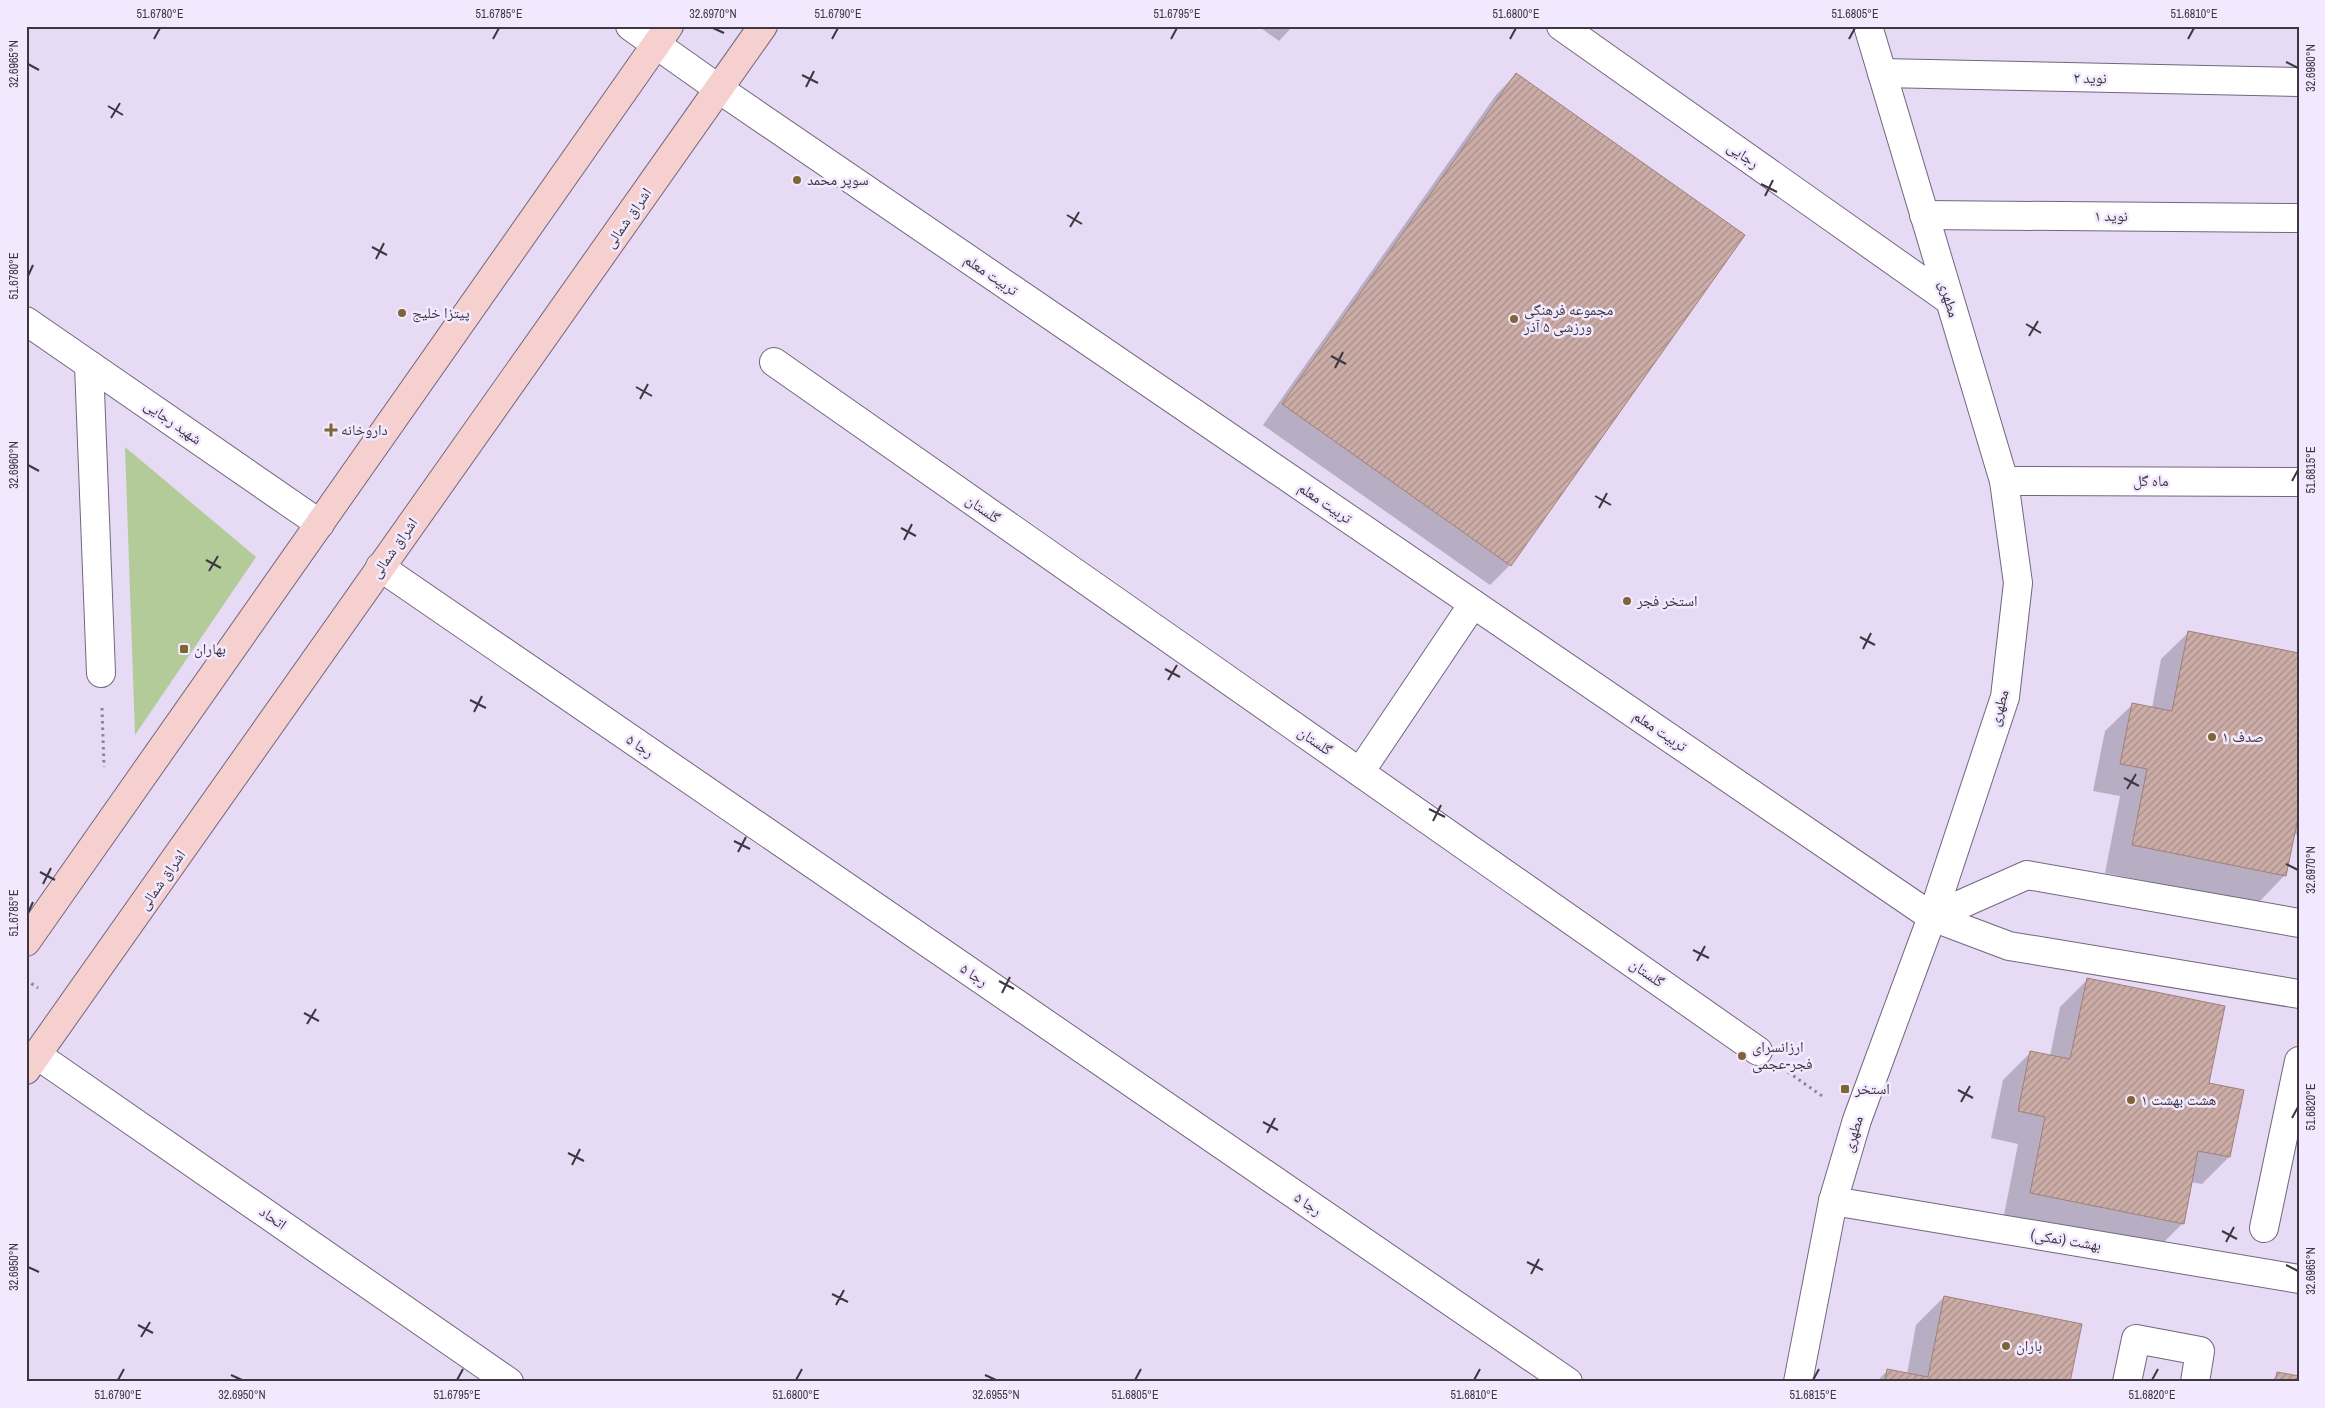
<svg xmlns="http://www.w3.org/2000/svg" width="2325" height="1408" viewBox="0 0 2325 1408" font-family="'Archivo Narrow','Noto Naskh Arabic',sans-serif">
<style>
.grass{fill:#b3cb98}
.shadow{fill:#0003}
.building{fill:url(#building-hatch);stroke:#9f807b}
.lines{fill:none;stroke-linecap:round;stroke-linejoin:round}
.minor-casing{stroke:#72677e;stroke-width:30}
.tertiary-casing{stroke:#72677e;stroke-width:30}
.secondary-casing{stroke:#72677e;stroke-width:30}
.path{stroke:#8c8496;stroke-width:3;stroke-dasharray:2.5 4;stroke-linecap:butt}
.minor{stroke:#fff;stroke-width:28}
.tertiary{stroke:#fff;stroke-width:28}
.secondary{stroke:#f5d0cf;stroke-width:28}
.ticks{fill:none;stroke:#3c3741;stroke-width:2}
.poi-dot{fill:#7d6535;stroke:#f3e9fe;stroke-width:2}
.labels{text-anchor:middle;stroke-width:5;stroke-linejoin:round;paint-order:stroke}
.street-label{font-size:15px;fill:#3c3741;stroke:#f3e9fe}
.poi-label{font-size:15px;fill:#3c3741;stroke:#f3e9fe;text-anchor:start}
.neatline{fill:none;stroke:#3c3741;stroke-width:2}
.ticks-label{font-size:12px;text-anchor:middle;fill:#3c3741}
</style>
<defs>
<pattern id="building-hatch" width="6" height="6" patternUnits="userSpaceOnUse" patternTransform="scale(1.25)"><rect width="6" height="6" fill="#ccaca6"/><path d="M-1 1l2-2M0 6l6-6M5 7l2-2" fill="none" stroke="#a78d89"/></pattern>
</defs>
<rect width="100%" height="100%" fill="#e7daf5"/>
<polygon class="grass" points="125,447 256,557 135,735"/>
<g class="shadow">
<polygon points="1258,26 1293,26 1279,41"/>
<polygon points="1516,74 1510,565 1490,585 1263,425 1496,95"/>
<polygon points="2189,632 2299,654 2299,835 2293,834 2285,875 2258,903 2105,873 2120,796 2093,791 2105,731 2133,704 2152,708 2161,659"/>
<polygon points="2087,980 2208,1084 2229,1157 2202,1184 2191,1182 2183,1223 2155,1251 2003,1220 2018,1144 1991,1138 2003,1080 2031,1052 2050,1056 2060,1007"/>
<polygon points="1944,1297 2069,1382 1876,1382 1888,1370 1907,1374 1916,1325"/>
<polygon points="2278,1374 2299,1382 2270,1382"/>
</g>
<g class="building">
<polygon points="1516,73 1745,235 1511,566 1282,404"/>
<polygon points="2188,631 2299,653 2299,813 2286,876 2132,845 2147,769 2120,764 2132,703 2172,711"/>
<polygon points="2087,978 2225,1006 2209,1083 2244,1090 2230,1157 2198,1151 2184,1224 2030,1193 2045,1117 2018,1111 2030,1051 2070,1059"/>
<polygon points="1944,1296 2082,1324 2070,1382 1885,1382 1887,1369 1928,1377"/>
<polygon points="2277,1372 2299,1376 2299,1382 2275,1382"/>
</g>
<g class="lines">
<g class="minor-casing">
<g id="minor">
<polyline points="1561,26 1949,300"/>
<polyline points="1882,73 2299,82"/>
<polyline points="1924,215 2299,218"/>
<polyline points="26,321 320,524"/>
<polyline points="774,362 1758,1051"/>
<polyline points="89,365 101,673"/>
<polyline points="2004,481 2299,482"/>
<polyline points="380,567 1568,1382"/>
<polyline points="1360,772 1473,604"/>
<polyline points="1932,917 2027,875 2299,923"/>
<polyline points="1932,917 2009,946 2299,994"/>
<polyline points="37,1055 509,1382"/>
<polyline points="2264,1228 2299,1061"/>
<polyline points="2127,1382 2136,1339 2200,1351 2195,1382"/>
</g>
</g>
<g class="tertiary-casing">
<g id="tertiary">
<polyline points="630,26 719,89 1932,917"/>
<polyline points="1833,1201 2299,1279"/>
<polyline points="1798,1382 1833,1201 1857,1120 1932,917 2005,697 2018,583 2004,481 1868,26"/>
</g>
</g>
<g class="secondary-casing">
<g id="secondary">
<polyline points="26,942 669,26"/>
<polyline points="26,1070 763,26"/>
</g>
</g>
<g class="path">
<polyline points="102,708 104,767"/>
<polyline points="26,980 38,988"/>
<polyline points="1788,1072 1825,1098"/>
</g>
<use href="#minor" class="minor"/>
<use href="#tertiary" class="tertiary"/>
<use href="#secondary" class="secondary"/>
</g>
<path class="ticks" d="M713,28L724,33M154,39L160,28M493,39L499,28M832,39L838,28M1171,39L1177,28M1510,39L1516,28M1849,39L1855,28M2188,39L2194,28M2286,62L2298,68M28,64L39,70M802,75L818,83M806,87L814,71M108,106L123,115M111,118L120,103M1761,184L1777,192M1765,196L1773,180M1067,215L1082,224M1070,227L1079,212M372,247L387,255M376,259L384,243M28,276L33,265M2026,324L2041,333M2029,336L2038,321M1331,356L1346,364M1335,368L1343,352M636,387L652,396M640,399L648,384M28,465L39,471M2292,481L2298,470M1595,496L1611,505M1599,508L1607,493M901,528L916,536M904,540L912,524M206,560L221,568M209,571L218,556M1860,637L1875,645M1863,649L1871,633M1165,669L1180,677M1168,680L1177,665M470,700L486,708M474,712L482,696M2124,778L2139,786M2127,789L2136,774M1429,809L1445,817M1433,821L1441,805M734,841L750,849M738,852L746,837M2286,864L2298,870M40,872L55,880M43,884L51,868M28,913L33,902M1693,950L1709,958M1697,961L1705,946M999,981L1014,989M1002,993L1010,977M304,1013L319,1021M307,1024L316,1009M1958,1090L1973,1098M1961,1102L1970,1086M2292,1118L2298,1107M1263,1122L1278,1130M1267,1133L1275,1118M568,1153L584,1161M572,1165L580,1149M2222,1231L2237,1239M2226,1242L2234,1227M1527,1262L1543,1270M2286,1265L2298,1271M28,1267L39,1272M1531,1274L1539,1259M832,1294L848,1302M836,1305L844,1290M138,1325L153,1333M141,1337L150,1322M231,1375L242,1380M985,1375L996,1380M118,1380L124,1369M457,1380L463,1369M796,1380L802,1369M1135,1380L1141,1369M1474,1380L1480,1369M1813,1380L1819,1369M2152,1380L2158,1369"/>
<g class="poi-dot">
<circle cx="797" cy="180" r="5"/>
<circle cx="402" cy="313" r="5"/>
<circle cx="1514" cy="319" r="5"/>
<path d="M328.5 422.5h5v5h5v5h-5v5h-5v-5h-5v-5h5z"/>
<circle cx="1627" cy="601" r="5"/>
<rect x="179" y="644" width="10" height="10" rx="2.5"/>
<circle cx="2212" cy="737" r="5"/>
<circle cx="1742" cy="1056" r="5"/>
<rect x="1840" y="1084" width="10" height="10" rx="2.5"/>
<circle cx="2131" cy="1100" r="5"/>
<circle cx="2006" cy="1346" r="5"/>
</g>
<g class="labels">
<g class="street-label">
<text transform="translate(2090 78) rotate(1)" y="5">نوید ۲</text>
<text transform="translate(1743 155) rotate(35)" y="5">رجایی</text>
<text x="2111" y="221">نوید ۱</text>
<text transform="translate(628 218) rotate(-55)" y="5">اشراق شمالی</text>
<text transform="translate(991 275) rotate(34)" y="5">تربیت معلم</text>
<text transform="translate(1949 299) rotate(74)" y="5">مطهری</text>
<text transform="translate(173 422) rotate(35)" y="5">شهید رجایی</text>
<text x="2151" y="486">ماه گل</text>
<text transform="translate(1325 503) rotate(34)" y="5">تربیت معلم</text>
<text transform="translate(983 509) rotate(35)" y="5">گلستان</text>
<text transform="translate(394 548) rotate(-55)" y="5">اشراق شمالی</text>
<text transform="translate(1999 708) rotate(-74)" y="5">مطهری</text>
<text transform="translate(1660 731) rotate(34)" y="5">تربیت معلم</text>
<text transform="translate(1315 741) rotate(35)" y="5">گلستان</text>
<text transform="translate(640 746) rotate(34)" y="5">رجا ۵</text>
<text transform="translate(162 880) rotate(-55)" y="5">اشراق شمالی</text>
<text transform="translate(1647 973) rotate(35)" y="5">گلستان</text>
<text transform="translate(974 975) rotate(34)" y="5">رجا ۵</text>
<text transform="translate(1853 1134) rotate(-73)" y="5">مطهری</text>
<text transform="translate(1308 1204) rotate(34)" y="5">رجا ۵</text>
<text transform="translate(273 1218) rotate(35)" y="5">اتحاد</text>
<text transform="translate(2066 1240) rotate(9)" y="5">بهشت (نمکی)</text>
</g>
<g class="poi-label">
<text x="807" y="185">سوپر محمد</text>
<text x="1524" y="315">مجموعه فرهنگی<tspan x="1524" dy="17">ورزشی ۵ آذر</tspan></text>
<text x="412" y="318">پیتزا خلیج</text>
<text x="341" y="435">داروخانه</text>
<text x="1637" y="606">استخر فجر</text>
<text x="194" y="654">بهاران</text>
<text x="2222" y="742">صدف ۱</text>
<text x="1752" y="1052">ارزانسرای<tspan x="1752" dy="17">فجر-عجمی</tspan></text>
<text x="1855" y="1094">استخر</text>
<text x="2141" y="1105">هشت بهشت ۱</text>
<text x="2016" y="1351">باران</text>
</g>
</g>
<rect width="2325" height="1408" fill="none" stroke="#f3e9fe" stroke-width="55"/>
<rect x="28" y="28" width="2270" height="1352" class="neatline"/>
<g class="ticks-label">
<text x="160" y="18">51.6780°E</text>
<text x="499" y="18">51.6785°E</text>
<text x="713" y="18">32.6970°N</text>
<text x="838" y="18">51.6790°E</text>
<text x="1177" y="18">51.6795°E</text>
<text x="1516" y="18">51.6800°E</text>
<text x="1855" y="18">51.6805°E</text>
<text x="2194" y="18">51.6810°E</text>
<text transform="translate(14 64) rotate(-90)" y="4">32.6965°N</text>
<text transform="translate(2311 68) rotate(-90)" y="4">32.6980°N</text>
<text transform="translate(14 276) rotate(-90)" y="4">51.6780°E</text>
<text transform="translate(14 465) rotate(-90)" y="4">32.6960°N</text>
<text transform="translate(2311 470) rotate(-90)" y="4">51.6815°E</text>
<text transform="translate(2311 870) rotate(-90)" y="4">32.6970°N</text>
<text transform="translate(14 913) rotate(-90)" y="4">51.6785°E</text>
<text transform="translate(2311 1107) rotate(-90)" y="4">51.6820°E</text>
<text transform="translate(14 1267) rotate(-90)" y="4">32.6950°N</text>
<text transform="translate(2311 1271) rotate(-90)" y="4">32.6965°N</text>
<text x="118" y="1399">51.6790°E</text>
<text x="242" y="1399">32.6950°N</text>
<text x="457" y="1399">51.6795°E</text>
<text x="796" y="1399">51.6800°E</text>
<text x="996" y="1399">32.6955°N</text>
<text x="1135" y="1399">51.6805°E</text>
<text x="1474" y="1399">51.6810°E</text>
<text x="1813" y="1399">51.6815°E</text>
<text x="2152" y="1399">51.6820°E</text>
</g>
</svg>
